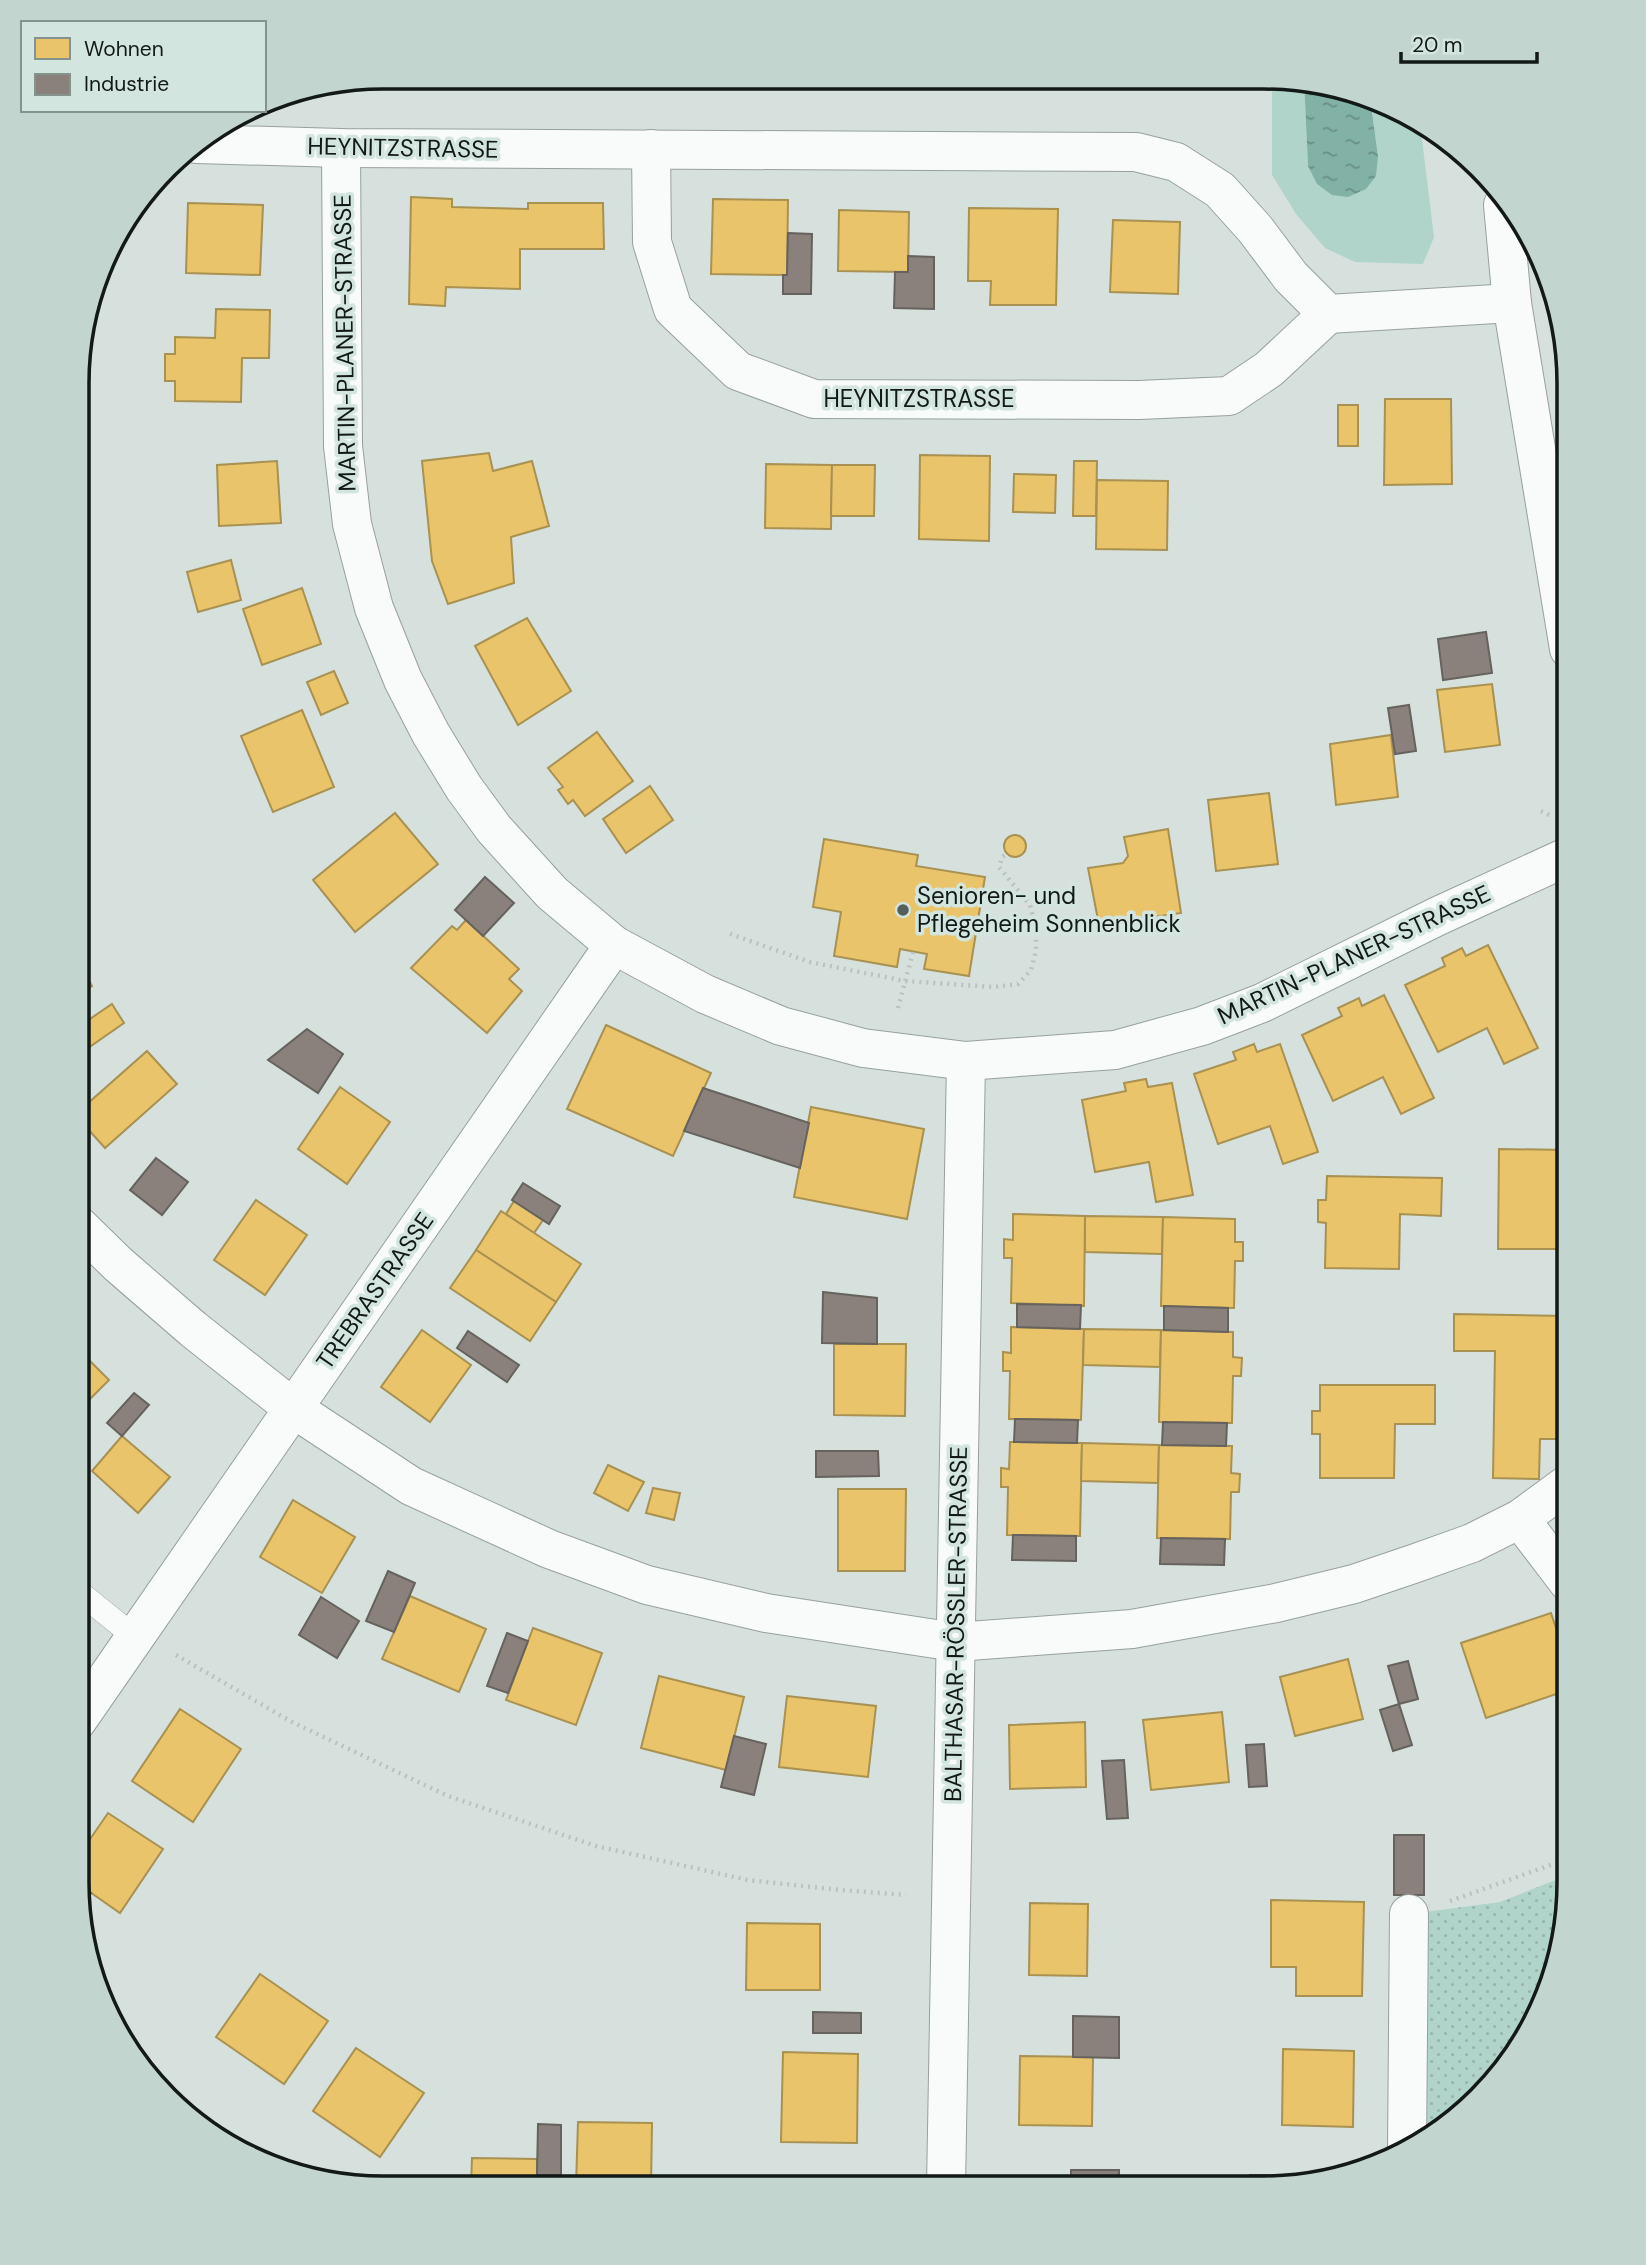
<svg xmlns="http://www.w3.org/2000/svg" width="1646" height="2265" viewBox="0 0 1646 2265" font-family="'DM Sans',sans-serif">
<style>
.grass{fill:#b1d4ca}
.park{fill:url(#park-dots)}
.water{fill:url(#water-ripples)}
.homes{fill:#e9c46a;stroke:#a89151;stroke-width:2}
.industry{fill:#8a817c;stroke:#66625e;stroke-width:2}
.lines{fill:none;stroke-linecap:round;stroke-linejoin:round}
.lane-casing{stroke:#98a09e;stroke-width:24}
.street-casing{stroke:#98a09e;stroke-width:40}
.path{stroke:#bcc0be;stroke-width:4.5;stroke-dasharray:2 5;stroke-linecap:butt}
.lane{stroke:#f9fafa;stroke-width:23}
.street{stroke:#f9fafa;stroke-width:38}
.poi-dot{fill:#575f5d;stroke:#d2e5df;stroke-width:2.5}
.labels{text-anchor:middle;stroke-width:7;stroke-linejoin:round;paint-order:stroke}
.street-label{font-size:24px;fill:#121917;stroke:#d2e5df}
.poi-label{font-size:24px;fill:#121917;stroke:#d2e5df;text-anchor:start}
.rim{fill:none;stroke:#121917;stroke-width:3.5}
</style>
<defs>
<pattern id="park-dots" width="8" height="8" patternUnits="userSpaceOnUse" patternTransform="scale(1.75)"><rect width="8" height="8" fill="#b1d4ca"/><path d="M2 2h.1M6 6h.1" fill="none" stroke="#97b5ad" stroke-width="1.8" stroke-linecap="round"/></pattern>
<pattern id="water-ripples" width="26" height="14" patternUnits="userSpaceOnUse" patternTransform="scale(1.75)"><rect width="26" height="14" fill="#82b1a5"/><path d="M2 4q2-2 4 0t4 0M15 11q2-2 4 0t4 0" fill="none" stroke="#698f85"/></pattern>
</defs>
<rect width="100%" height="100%" fill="#d6e1de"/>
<polygon class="grass" points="1272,80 1304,80 1308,166 1378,156 1370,98 1380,100 1420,123 1434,237 1423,264 1355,262 1325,248 1296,214 1272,175"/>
<polygon class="park" points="1568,1875 1568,1903 1553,1981 1517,2052 1465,2112 1419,2142 1425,1912 1500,1902"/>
<polygon class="water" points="1304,80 1370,98 1378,156 1376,176 1366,189 1348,197 1332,195 1317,184 1308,166"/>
<g class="homes">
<polygon points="411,197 452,199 452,207 528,209 528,203 603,203 604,249 520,249 520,289 446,287 445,306 409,304"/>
<polygon points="713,199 788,200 787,275 711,274"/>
<polygon points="188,203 263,205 260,275 186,273"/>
<polygon points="969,208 1058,209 1056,305 990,305 991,281 968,281"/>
<polygon points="839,210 909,212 908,272 838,271"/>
<polygon points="1113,220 1180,222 1178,294 1110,292"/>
<polygon points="216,309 270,310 269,358 242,358 241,402 175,401 175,381 165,381 165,354 175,354 175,337 215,338"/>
<polygon points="1385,399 1451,399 1452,484 1384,485"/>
<rect x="1338" y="405" width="20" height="41"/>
<polygon points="489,453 493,471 532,461 549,526 511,537 514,583 448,604 432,561 422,461"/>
<polygon points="920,455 990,456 989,541 919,539"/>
<polygon points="277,461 281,523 219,526 217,465"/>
<polygon points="1074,461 1097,461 1096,516 1073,516"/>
<polygon points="766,464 832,465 831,529 765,528"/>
<polygon points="832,465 875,465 874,516 831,516"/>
<polygon points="1014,474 1056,475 1055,513 1013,512"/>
<polygon points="1097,480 1168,481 1167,550 1096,549"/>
<polygon points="231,560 241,600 198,612 187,572"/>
<polygon points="302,588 321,644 262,665 243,609"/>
<polygon points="527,618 571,691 518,725 475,646"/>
<polygon points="334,671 348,703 321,715 307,682"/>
<polygon points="1492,684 1500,745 1445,752 1437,690"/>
<polygon points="302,710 334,787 273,812 241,736"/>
<polygon points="597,732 633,781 585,816 573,800 568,804 558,790 563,787 548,768"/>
<polygon points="1391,735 1398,797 1336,805 1330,744"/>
<polygon points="650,786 673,820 626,853 603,819"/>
<polygon points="1269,793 1278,864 1216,871 1208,800"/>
<polygon points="395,813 438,864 355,932 313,880"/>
<polygon points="1168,829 1181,913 1099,925 1088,868 1123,863 1128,856 1124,837"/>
<circle cx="1015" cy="846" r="11"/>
<polygon points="824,839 918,855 916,866 985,877 969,976 924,969 927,954 900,949 897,967 834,956 841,912 813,907"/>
<polygon points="466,920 519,969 509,979 522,991 487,1033 411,968 452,926 457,930"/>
<polygon points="1488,945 1538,1048 1504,1064 1487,1028 1438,1052 1405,985 1445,966 1442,958 1462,948 1466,956"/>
<polygon points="79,962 92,986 79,993"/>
<polygon points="1384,995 1434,1098 1401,1114 1383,1077 1333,1101 1302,1035 1342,1016 1338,1008 1359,998 1362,1006"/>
<polygon points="112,1004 124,1023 78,1055 78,1027"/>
<polygon points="606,1025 711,1073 673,1156 567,1109"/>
<polygon points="1254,1044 1257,1052 1280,1044 1318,1152 1283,1164 1270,1126 1218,1144 1194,1074 1236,1060 1233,1052"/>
<polygon points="147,1051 177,1084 105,1148 78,1118 78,1112"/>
<polygon points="1146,1079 1148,1087 1172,1083 1193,1195 1156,1202 1149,1162 1095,1172 1082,1100 1126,1091 1124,1083"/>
<polygon points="340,1087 390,1122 347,1184 298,1149"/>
<polygon points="811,1107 924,1129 907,1219 794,1197"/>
<polygon points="1499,1149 1569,1150 1569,1249 1498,1249"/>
<polygon points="1327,1176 1442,1178 1441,1216 1400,1214 1399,1269 1325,1268 1326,1223 1318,1222 1318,1200 1326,1200"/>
<polygon points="256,1200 307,1235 265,1295 214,1260"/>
<polygon points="514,1201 543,1220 534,1233 506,1214"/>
<polygon points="501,1211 581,1264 556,1302 476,1250"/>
<polygon points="1013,1214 1085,1216 1084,1306 1011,1303 1012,1258 1004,1258 1004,1239 1013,1240"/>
<polygon points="1085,1216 1163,1217 1162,1254 1085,1252"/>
<polygon points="1163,1217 1235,1219 1235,1242 1243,1242 1243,1261 1235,1261 1234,1308 1161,1306"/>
<polygon points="476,1250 556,1302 530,1341 450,1288"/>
<polygon points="1454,1314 1567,1316 1566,1364 1569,1364 1569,1387 1566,1387 1565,1439 1540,1439 1539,1479 1493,1478 1495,1351 1454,1351"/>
<polygon points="1011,1327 1084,1329 1081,1420 1009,1419 1010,1371 1003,1371 1003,1352 1011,1353"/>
<polygon points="1084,1329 1161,1330 1160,1367 1083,1365"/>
<polygon points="422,1330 471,1365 430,1422 381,1387"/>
<polygon points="1161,1330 1233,1332 1233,1357 1242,1358 1241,1376 1233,1376 1232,1423 1159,1422"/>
<polygon points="834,1344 906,1344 905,1416 834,1415"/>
<polygon points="78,1349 109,1380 78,1411"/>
<polygon points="1320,1385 1435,1385 1435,1424 1395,1424 1394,1478 1320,1478 1320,1434 1312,1434 1312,1411 1320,1411"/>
<polygon points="122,1436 170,1477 138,1513 92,1471"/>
<polygon points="1010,1442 1082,1443 1080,1536 1007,1535 1008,1487 1001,1487 1001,1468 1009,1469"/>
<polygon points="1082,1443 1159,1445 1158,1483 1081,1481"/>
<polygon points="1159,1445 1232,1446 1231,1473 1240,1474 1239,1492 1231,1492 1230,1539 1157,1538"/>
<polygon points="608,1465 644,1482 628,1511 594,1493"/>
<polygon points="653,1488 680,1493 674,1520 646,1513"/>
<polygon points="838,1489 906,1489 905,1571 838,1571"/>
<polygon points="293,1500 355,1537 322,1593 260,1557"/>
<polygon points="410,1596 486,1629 459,1692 382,1659"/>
<polygon points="1551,1613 1568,1664 1568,1690 1486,1718 1461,1643"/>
<polygon points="533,1628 602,1653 576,1725 506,1700"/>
<polygon points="1348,1659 1363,1719 1295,1736 1280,1677"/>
<polygon points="659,1676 744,1697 726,1770 641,1748"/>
<polygon points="787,1696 876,1706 868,1777 779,1767"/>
<polygon points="180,1709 241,1749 193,1822 132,1781"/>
<polygon points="1222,1712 1229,1782 1151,1790 1143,1720"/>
<polygon points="1085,1722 1086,1787 1010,1789 1009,1725"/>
<polygon points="108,1813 163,1849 120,1913 77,1883 77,1858"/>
<polygon points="1271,1900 1364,1902 1362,1996 1296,1996 1296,1967 1271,1967"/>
<polygon points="1030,1903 1088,1904 1087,1976 1029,1975"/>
<polygon points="747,1923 820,1924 820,1990 746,1990"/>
<polygon points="260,1974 328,2021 284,2084 216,2037"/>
<polygon points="356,2048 424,2093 380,2157 313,2111"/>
<polygon points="1283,2049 1354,2051 1353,2127 1282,2125"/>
<polygon points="783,2052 858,2054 857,2143 781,2142"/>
<polygon points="1020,2056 1093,2057 1092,2126 1019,2125"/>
<polygon points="578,2122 652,2123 651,2186 576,2186"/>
<polygon points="472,2158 537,2159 537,2186 471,2186"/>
</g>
<g class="industry">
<polygon points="788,233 812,234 811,294 783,294 783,275 787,275"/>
<polygon points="908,256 934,257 934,309 894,308 895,272 908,272"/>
<polygon points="1486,632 1492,673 1443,680 1438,639"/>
<polygon points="1409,705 1416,751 1395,754 1388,708"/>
<polygon points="485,877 514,903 483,936 455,910"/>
<polygon points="307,1029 343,1054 318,1093 268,1060"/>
<polygon points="703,1088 809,1123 800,1168 684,1131"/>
<polygon points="156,1158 188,1182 162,1215 130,1190"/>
<polygon points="523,1183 560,1206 549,1224 512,1200"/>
<polygon points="823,1292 877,1298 877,1344 822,1343"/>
<polygon points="1017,1304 1081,1305 1080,1329 1017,1327"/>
<polygon points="1164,1306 1228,1308 1228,1332 1164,1330"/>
<polygon points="468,1331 519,1365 507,1382 457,1348"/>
<polygon points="134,1393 149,1405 122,1436 107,1423"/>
<polygon points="1015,1419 1078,1420 1077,1443 1014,1442"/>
<polygon points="1163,1422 1227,1423 1226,1446 1162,1445"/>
<polygon points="816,1451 878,1451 879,1476 816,1477"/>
<polygon points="1013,1535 1076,1536 1076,1561 1012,1560"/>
<polygon points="1161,1538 1225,1539 1224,1565 1160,1564"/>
<polygon points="388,1571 415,1583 394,1632 366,1621"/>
<polygon points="321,1597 359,1621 337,1658 299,1635"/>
<polygon points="507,1633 528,1641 508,1693 487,1686"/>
<polygon points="1408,1661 1418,1699 1399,1704 1388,1666"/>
<polygon points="1399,1704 1412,1745 1393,1751 1380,1710"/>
<polygon points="734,1736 766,1744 754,1795 721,1787"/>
<polygon points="1264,1744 1267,1786 1249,1787 1246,1745"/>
<polygon points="1124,1760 1128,1818 1107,1819 1102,1761"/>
<rect x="1394" y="1835" width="30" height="60"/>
<polygon points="77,1884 91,1893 82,1906"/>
<polygon points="813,2012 861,2013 861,2033 813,2033"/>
<polygon points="1073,2016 1119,2017 1119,2058 1073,2057"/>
<polygon points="538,2124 561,2125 561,2175 537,2175"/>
<polygon points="1071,2170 1119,2170 1119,2188 1071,2187"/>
<polygon points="1250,2175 1298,2175 1298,2180 1264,2188 1250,2188"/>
<rect x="784" y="2180" width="48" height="7"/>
</g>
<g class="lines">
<g class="lane-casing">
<polyline id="lane" points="78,1591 136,1638"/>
</g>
<g class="street-casing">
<g id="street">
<polyline points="196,144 341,148 1136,152 1176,162 1220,190 1255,229 1291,277 1328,314 1512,303"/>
<polyline points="341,148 343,446 352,524 374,608 403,680 431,734 464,788 494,829 552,893 614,945 705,994 781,1026 863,1048 966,1061 1115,1050 1202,1026 1262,1003 1438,916 1569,856"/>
<polyline points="651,149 652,242 673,309 738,371 814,399 1139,400 1229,396 1269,369 1328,314"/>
<polyline points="1503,205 1512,303 1569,649"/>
<polyline points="78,1225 119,1265 193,1329 294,1409 411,1486 549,1549 647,1585 766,1613 955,1642 1132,1629 1276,1603 1354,1584 1416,1563 1472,1543 1520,1519 1569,1483"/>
<polyline points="1520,1519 1568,1582"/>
<polyline points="77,1721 614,945"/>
<polyline points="1407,2150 1409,1914"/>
<polyline points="946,2187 966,1061"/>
</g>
</g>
<g class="path">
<polyline points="1541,811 1553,817"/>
<polyline points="730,934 810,962 905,981 994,987 1018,984 1031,970 1036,951 1036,929 1030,905 999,867 1002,857 1007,854"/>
<polyline points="898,1008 913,952"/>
<polyline points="176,1655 292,1722 448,1796 596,1846 748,1880 840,1890 906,1895"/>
<polyline points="1450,1901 1559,1862 1568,1856"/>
</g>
<use href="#lane" class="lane"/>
<use href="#street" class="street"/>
</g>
<circle class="poi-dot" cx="903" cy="910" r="7"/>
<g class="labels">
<g class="street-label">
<text transform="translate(403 148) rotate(1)" y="8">HEYNITZSTRASSE</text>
<text transform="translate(345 343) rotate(-91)" y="8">MARTIN-PLANER-STRASSE</text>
<text x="919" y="407">HEYNITZSTRASSE</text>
<text transform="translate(1354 955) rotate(-25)" y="8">MARTIN-PLANER-STRASSE</text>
<text transform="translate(375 1291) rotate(-55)" y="8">TREBRASTRASSE</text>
<text transform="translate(956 1624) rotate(-89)" y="8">BALTHASAR-RÖSSLER-STRASSE</text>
</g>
<g class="poi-label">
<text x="917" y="904">Senioren- und<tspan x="917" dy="28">Pflegeheim Sonnenblick</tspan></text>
</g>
</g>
<path d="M0 0H1646V2265H0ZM383 89H1263A294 294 0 0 1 1557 383V1882A294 294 0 0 1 1263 2176H383A294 294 0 0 1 89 1882V383A294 294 0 0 1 383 89Z" fill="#c3d5cf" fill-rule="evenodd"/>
<path class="rim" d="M383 89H1263A294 294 0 0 1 1557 383V1882A294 294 0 0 1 1263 2176H383A294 294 0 0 1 89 1882V383A294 294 0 0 1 383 89Z"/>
<rect x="21" y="21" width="245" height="91" fill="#d2e5df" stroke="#85938f" stroke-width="2"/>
<rect x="35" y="38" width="35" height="21" fill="#e9c46a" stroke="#85938f" stroke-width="2"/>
<text x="84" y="56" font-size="21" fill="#121917">Wohnen</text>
<rect x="35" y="74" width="35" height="21" fill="#8a817c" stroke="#85938f" stroke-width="2"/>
<text x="84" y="91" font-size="21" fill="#121917">Industrie</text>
<path d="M1401 52v10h136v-10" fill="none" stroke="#121917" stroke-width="3.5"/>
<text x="1412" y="52" font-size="21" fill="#121917" stroke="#d2e5df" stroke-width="5" paint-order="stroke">20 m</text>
</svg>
